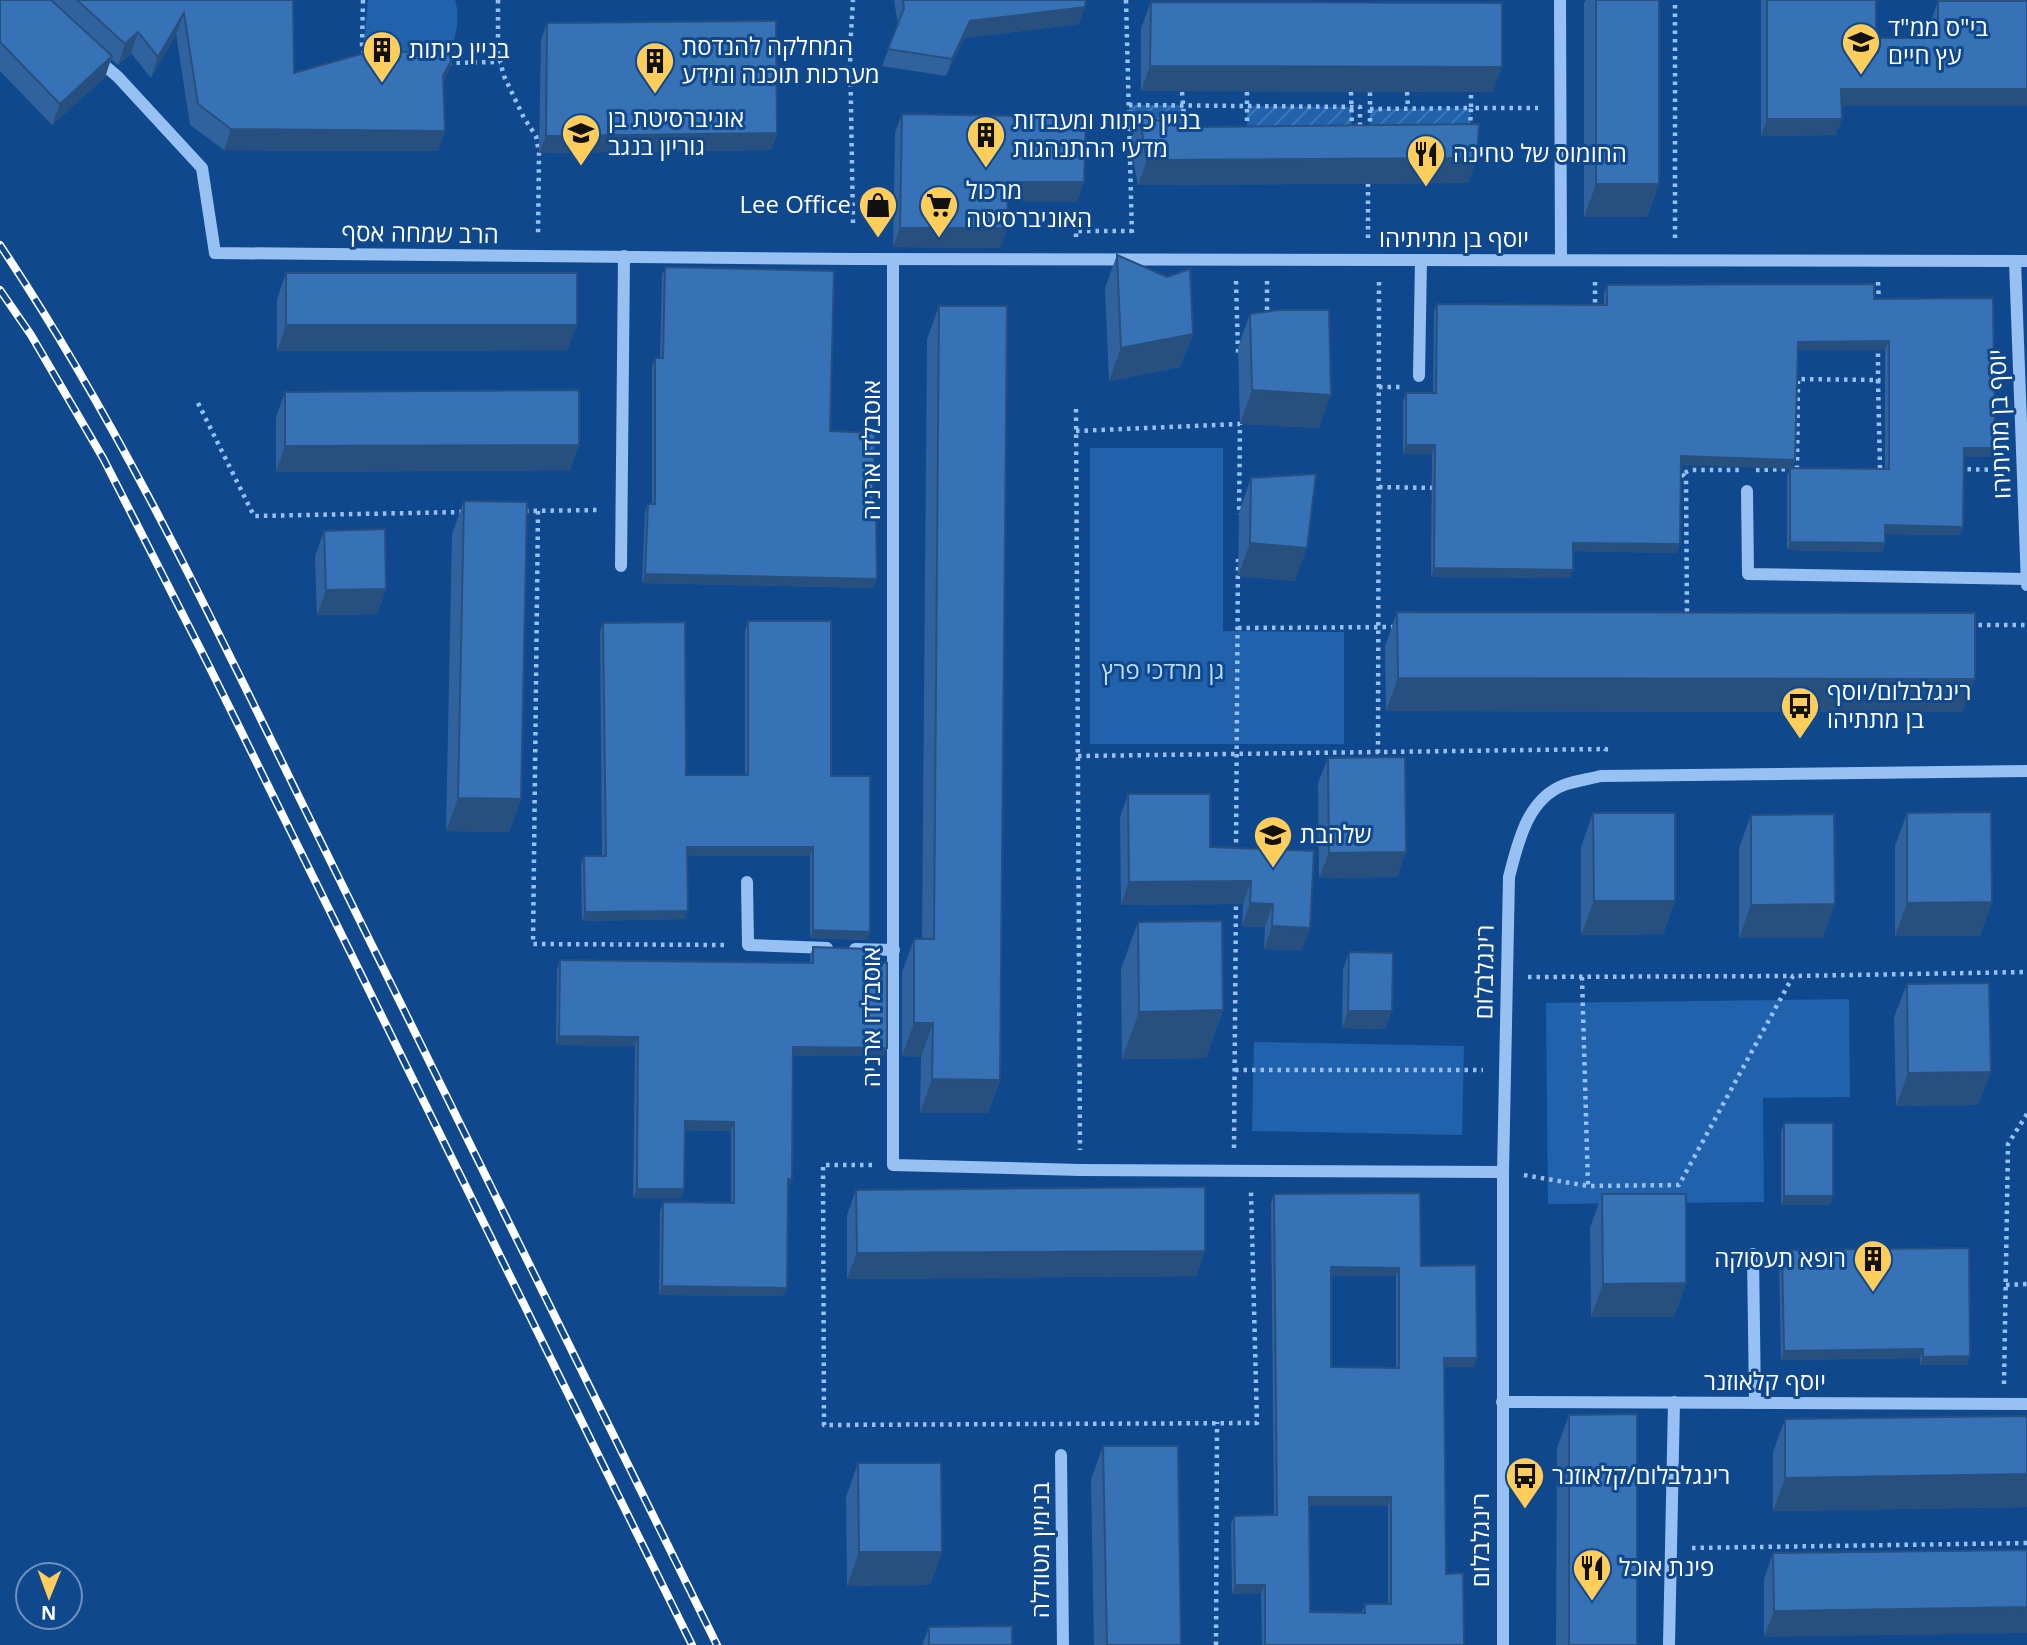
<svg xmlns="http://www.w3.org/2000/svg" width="2027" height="1645" viewBox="0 0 2027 1645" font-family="'Open Sans',Heebo,sans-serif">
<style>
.park{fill:#2162ac}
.garden{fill:url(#garden-furrows)}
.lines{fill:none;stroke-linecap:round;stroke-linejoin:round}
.path{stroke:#97c1f2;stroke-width:4.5;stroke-dasharray:3.5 5;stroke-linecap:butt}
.minor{stroke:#97c1f2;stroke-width:12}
.rail-casing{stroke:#fff;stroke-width:8}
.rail{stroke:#10488d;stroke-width:5;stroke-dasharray:16;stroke-linecap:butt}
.wall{fill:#30629d;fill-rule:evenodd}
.shaded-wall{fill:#27507f}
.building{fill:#3872b6;stroke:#27507f;stroke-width:2;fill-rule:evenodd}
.labels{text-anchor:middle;stroke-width:6;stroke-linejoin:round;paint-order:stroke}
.poi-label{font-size:24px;fill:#fff;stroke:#10488d;text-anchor:start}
.street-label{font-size:24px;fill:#fff;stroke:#10488d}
.park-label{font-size:24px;fill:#bedcfd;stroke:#10488d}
</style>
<defs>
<pattern id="garden-furrows" width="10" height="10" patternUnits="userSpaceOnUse" patternTransform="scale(1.75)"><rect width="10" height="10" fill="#2162ac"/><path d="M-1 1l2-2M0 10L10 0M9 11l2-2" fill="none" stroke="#427ab8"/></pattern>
</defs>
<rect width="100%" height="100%" fill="#10488d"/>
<g class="park">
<path d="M368,0H455C462,22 453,45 445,66L371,63L364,45Z"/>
<polygon points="1090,448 1223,448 1223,631 1344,632 1344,744 1090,744"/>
<polygon points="1849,999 1850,1097 1763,1098 1764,1202 1548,1204 1546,1003"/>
<polygon points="1254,1042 1464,1046 1462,1135 1252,1131"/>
</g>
<g class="garden">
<polygon points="1129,105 1183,105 1185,129 1129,129"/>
<polygon points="1247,106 1351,107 1352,129 1247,129"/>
<polygon points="1471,108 1470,129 1370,130 1370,109"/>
</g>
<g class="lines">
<g class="path">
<polyline points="363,0 362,45 365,58"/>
<polyline points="498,0 498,53 504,76 524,118 536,136 539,153 538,235"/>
<polyline points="1126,0 1132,237"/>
<polyline points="448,63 500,62"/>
<polyline points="1182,92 1185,130"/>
<polyline points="1247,92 1247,129"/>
<polyline points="1351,92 1352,129"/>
<polyline points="1407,92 1408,108"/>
<polyline points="1129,105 1360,107 1360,128"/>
<polyline points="1370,109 1471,108 1471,92"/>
<polyline points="1129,129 1140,129"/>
<polyline points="1470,129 1471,108 1538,108"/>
<polyline points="1370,130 1370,92"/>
<polyline points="853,223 850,50 853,0"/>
<polyline points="1076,237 1076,231 1132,231"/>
<polyline points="1368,238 1368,182"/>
<polyline points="1675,238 1675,0"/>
<polyline points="1236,281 1238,353"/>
<polyline points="1267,281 1267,314"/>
<polyline points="1595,282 1595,308"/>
<polyline points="1878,282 1879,304"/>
<polyline points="1878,345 1878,380 1890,381"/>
<polyline points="1793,379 1878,380 1880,469"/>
<polyline points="1379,387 1403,387"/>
<polyline points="198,403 254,516 463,512"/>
<polyline points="1076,409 1080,1150"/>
<polyline points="1076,431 1240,424 1239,515"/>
<polyline points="1797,469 1798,381"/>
<polyline points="1959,469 2002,470"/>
<polyline points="1756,470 1796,469"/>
<polyline points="1682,474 1686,478 1687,618"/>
<polyline points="1677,476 1691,470 1740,470"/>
<polyline points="1379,487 1438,488"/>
<polyline points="525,511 600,510"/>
<polyline points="538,511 533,944 726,945"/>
<polyline points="1970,625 2027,625"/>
<polyline points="1238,628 1398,627"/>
<polyline points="1378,753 1379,281"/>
<polyline points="1078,756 1606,749 1605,756"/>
<polyline points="1236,851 1238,559"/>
<polyline points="1528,977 1793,976"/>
<polyline points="1582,977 1588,1186"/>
<polyline points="1235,1070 1483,1070"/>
<polyline points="1234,1148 1236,898"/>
<polyline points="872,1165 823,1165 824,1425 1257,1423 1251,1192"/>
<polyline points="1524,1175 1588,1186 1679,1185 1793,976 2027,972"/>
<polyline points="2006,1285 2027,1284"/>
<polyline points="2004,1384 2008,1144 2027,1114"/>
<polyline points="1692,1548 2027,1543"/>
<polyline points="1216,1645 1217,1422"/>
</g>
<g class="minor">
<polyline points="1560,0 1561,260"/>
<polyline points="96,58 118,77 202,168 215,253 854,259 2027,261"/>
<polyline points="893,259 893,1165 1080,1170 1503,1172"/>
<polyline points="2015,261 2027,585"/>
<polyline points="1419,376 1421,260"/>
<polyline points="1747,491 1748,574 2027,579"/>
<polyline points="621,566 624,256"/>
<polyline points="747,882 748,945 827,948"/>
<polyline points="855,949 894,950"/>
<polyline points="1753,1254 1755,1403"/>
<polyline points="1502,1402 2027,1404"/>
<polyline points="1061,1455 1063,1645"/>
<path d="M1503,1645V1172L1509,877C1518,843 1527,799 1564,785C1575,781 1589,779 1601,776L2027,771"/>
<polyline points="1669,1645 1674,1402"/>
</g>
<g class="rail-casing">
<g id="rail">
<path d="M0,245C127,435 224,645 325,850C456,1115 586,1380 717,1645"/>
<polyline points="0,290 31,335 103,458 208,664 692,1645"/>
</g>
</g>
<use href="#rail" class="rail"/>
</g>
<g class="wall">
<polygon points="0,0 293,0 294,73 448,73 443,82 445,131 438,151 224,150 190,125 176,34 151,78 131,53 118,65 111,59 105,77 52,125 0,71"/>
<polygon points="894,0 1086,0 1079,24 964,38 946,76 882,66 898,25"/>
<polygon points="1586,0 1659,0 1659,184 1647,217 1584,217 1584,3"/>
<polygon points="1761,0 1876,0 1876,38 1932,38 1932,18 1938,1 2027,1 2027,106 1841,106 1836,135 1761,136"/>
<polygon points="1151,2 1493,92 1141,91 1141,28"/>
<polygon points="547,23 777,133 771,150 539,153 541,40"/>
<polygon points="902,114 1077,202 1007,202 1000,248 893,247 895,133"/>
<polygon points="1139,117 1195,127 1477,158 1468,183 1138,185 1130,143"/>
<polygon points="1117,255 1193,334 1180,367 1109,381 1105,288"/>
<polygon points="665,267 830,431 872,515 877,579 873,588 642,583 645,512 648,504 652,504 652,367 655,358 660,358 662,275"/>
<polygon points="286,273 568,350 277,351 277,299"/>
<path d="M1607,285L1874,299L1995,448L1992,457H1964L1963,527L1960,535L1885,534V543L1882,552L1787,550V476L1790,468L1681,465L1677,553L1573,551L1570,578L1431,577L1432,454H1403V401L1406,393H1433L1434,312L1437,304L1604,305V294ZM1798,350H1885V469L1792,468Z"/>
<polygon points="939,306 1000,1080 988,1113 920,1113 921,1057 902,1056 902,972 914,939 922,939 927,339"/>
<polygon points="1250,314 1319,428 1240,424 1238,347"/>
<polygon points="285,392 579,445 570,470 276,472 276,417"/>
<polygon points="1251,478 1295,581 1238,576 1239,512"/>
<polygon points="464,501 521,799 509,832 446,831 452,534"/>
<polygon points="324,531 386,589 377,614 317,615 315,557"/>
<polygon points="1397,612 1963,712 1386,711 1385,646"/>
<polygon points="748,621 831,776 870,932 867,940 810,938 810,856 687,856 688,911 685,919 582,921 581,865 584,856 602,856 600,631 603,623 686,775 745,775 745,630"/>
<polygon points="1328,758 1406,852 1397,877 1319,878 1318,783"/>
<polygon points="1128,794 1210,847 1314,851 1302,950 1264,949 1265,927 1242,926 1243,904 1121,905 1120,817"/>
<polygon points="1593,813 1675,901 1663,934 1581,935 1581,847"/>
<polygon points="1907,813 1992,902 1980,936 1895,936 1895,846"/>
<polygon points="1751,815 1823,938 1739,938 1739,848"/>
<polygon points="1138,922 1223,1010 1206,1058 1122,1059 1121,969"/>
<polygon points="813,947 870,963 884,1056 793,1056 789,1187 788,1187 784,1296 659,1295 660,1211 663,1202 731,1203 731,1131 685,1130 681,1198 633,1198 635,1046 556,1045 557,969 560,960 810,963 810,956"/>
<polygon points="1349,952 1385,1029 1342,1028 1343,970"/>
<polygon points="1907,984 1978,1105 1896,1106 1894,1017"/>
<polygon points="1784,1123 1830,1205 1781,1205 1781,1132"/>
<polygon points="856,1190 1205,1251 1196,1276 847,1279 847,1215"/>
<path d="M1274,1194L1421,1266L1477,1358L1474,1367H1444L1446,1574L1464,1645H1262L1261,1593L1232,1594L1231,1524L1234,1516H1274L1271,1203ZM1331,1276H1396V1368L1331,1367ZM1309,1506H1388V1604H1365L1362,1613L1310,1612Z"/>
<polygon points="1602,1194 1686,1283 1674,1317 1591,1317 1590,1228"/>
<polygon points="1782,1250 1970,1356 1967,1365 1920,1365 1920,1358 1781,1360 1779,1259"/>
<polygon points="1569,1415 1637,1645 1556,1645 1557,1448"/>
<polygon points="2027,1416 2027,1507 1773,1511 1773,1452 1785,1419"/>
<polygon points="1103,1446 1181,1645 1094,1645 1091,1480"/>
<polygon points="858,1463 942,1552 930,1585 847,1586 846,1497"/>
<polygon points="2027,1550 1764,1637 1764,1579 1773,1553"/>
<polygon points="929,1627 1012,1645 922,1645"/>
</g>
<g class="shaded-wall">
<polygon points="1085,7 1079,24 964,38 946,76 952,59 970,21"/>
<polygon points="184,13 176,34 151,78 158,57"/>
<polygon points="138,32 131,53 118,65 125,44"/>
<polygon points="456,52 448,73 435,97 443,76"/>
<polygon points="112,56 105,77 52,125 60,104"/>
<polygon points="1150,66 1502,67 1493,92 1141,91"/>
<polygon points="1841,89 2027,89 2027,106 1835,106"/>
<polygon points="1767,119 1842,119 1836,135 1761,136"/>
<polygon points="231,129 445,131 438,151 224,150"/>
<polygon points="777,133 771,150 539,153 546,136"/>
<polygon points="1477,158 1468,183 1138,185 1147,160"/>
<polygon points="1007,182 1084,182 1077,202 1000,202"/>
<polygon points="1596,184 1659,184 1647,217 1584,217"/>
<polygon points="900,228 1008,228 1000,248 893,247"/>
<polygon points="286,325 577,325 568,350 277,351"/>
<polygon points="1193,334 1180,367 1109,381 1121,348"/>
<polygon points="1889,341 1885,350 1795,350 1798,342"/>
<polygon points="1252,390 1331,395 1319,428 1240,424"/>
<polygon points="579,445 570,470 276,472 285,446"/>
<polygon points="1406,445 1435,445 1432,454 1403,454"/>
<polygon points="1964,448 1995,448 1992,457 1960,457"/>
<polygon points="1681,456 1795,460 1792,469 1678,465"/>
<polygon points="1885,525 1963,527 1960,535 1882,534"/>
<polygon points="1790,542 1885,543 1882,552 1787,550"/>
<polygon points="1250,543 1307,548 1295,581 1238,576"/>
<polygon points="1573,543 1680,544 1677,553 1570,551"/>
<polygon points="1434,568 1573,570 1570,578 1431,577"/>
<polygon points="645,574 877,579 873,588 642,583"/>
<polygon points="386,589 377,614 317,615 326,590"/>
<polygon points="1398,678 1975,679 1963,712 1386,711"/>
<polygon points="458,798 521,799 509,832 446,831"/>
<polygon points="687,847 813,847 810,856 684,856"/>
<polygon points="1406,852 1397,877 1319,878 1329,853"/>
<polygon points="1251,881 1243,904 1121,905 1129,882"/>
<polygon points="1594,901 1675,901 1663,934 1581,935"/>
<polygon points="1992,902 1980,936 1895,936 1907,903"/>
<polygon points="1250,903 1273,904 1265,927 1242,926"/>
<polygon points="1835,904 1823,938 1739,938 1751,905"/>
<polygon points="688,911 685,919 582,921 585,912"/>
<polygon points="1272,926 1310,928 1302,950 1264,949"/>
<polygon points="813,930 870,932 867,940 810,938"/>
<polygon points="1223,1010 1206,1058 1122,1059 1139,1012"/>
<polygon points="1348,1011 1392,1011 1385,1029 1342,1028"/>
<polygon points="914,1023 933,1023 921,1057 902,1056"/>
<polygon points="559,1036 638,1037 635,1046 556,1045"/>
<polygon points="793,1047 887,1048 884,1056 790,1056"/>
<polygon points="1991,1072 1978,1105 1896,1106 1908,1073"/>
<polygon points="932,1079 1000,1080 988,1113 920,1113"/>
<polygon points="685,1121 734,1122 731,1131 682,1130"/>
<polygon points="788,1179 792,1179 789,1187 784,1187"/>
<polygon points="637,1189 684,1189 681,1198 633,1198"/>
<polygon points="1784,1196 1833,1196 1830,1205 1781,1205"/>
<polygon points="1205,1251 1196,1276 847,1279 857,1253"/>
<polygon points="1331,1267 1399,1268 1396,1276 1328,1276"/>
<polygon points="1686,1283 1674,1317 1591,1317 1603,1284"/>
<polygon points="662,1286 787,1288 784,1296 659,1295"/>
<polygon points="1923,1349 1920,1358 1781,1360 1784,1351"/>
<polygon points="1970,1356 1967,1365 1920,1365 1923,1357"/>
<polygon points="1444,1358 1477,1358 1474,1367 1441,1367"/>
<polygon points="2027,1474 2027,1507 1773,1511 1785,1478"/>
<polygon points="1309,1497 1391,1497 1388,1506 1306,1506"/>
<polygon points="859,1552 942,1552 930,1585 847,1586"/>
<polygon points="1235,1585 1265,1585 1261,1593 1232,1594"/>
<polygon points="2027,1607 2027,1633 1764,1637 1774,1611"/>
</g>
<g class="building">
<polygon points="0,0 51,0 112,56 60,104 0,42"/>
<polygon points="77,0 293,0 294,73 368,52 456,52 443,76 445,131 231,129 198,104 184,13 158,57 138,32 125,44"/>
<polygon points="903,0 1086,0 1085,7 970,21 952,59 888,49 904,8"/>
<rect x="1596" y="0" width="63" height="184"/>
<polygon points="1767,0 1876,0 1876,38 1938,38 1938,1 2027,1 2027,89 1841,89 1842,119 1767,119"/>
<polygon points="1151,2 1502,3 1502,67 1150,66"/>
<polygon points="776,21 777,133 546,136 547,23"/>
<polygon points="902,114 1086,117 1084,182 1007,182 1008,228 900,228"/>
<polygon points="1139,117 1195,127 1479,124 1477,158 1147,160"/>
<polygon points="1117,255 1167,277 1190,269 1193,334 1121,348"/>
<polygon points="665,267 834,271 830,431 875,433 872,515 876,515 877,579 645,574 648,504 655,504 655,358 663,358"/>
<rect x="286" y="273" width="291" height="52"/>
<polygon points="1874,284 1874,299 1993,298 1995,448 1964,448 1963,527 1885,525 1885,543 1790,542 1790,468 1889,469 1889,341 1798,342 1795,460 1681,456 1680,544 1573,543 1573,570 1434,568 1435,445 1406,445 1406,393 1436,393 1437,304 1607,305 1607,285"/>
<polygon points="939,306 1007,306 1000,1080 932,1079 933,1023 914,1023 914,939 934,939"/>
<polygon points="1279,310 1329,310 1331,395 1252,390 1250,314"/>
<polygon points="579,390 579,445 285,446 285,392"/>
<polygon points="1316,474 1307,548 1250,543 1251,478"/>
<polygon points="464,501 527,502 521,799 458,798"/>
<polygon points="385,529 386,589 326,590 324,531"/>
<polygon points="1397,612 1975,613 1975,679 1398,678"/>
<polygon points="748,621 831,621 831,776 870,776 870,932 813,930 813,847 687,847 688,911 585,912 584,856 606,856 603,623 685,622 686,775 748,775"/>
<polygon points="1405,757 1406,852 1329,853 1328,758"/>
<polygon points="1128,794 1210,794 1210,847 1314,851 1310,928 1272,926 1273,904 1250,903 1251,881 1129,882"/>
<polygon points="1991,812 1992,902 1907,903 1907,813"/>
<polygon points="1593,813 1675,813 1675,901 1594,901"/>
<polygon points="1834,814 1835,904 1751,905 1751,815"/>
<polygon points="1222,921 1223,1010 1139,1012 1138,922"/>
<polygon points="813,947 870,949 870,963 887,963 887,1048 793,1047 792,1179 788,1179 787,1288 662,1286 663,1202 734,1203 734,1122 685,1121 684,1189 637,1189 638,1037 559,1036 560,960 813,963"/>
<polygon points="1349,952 1393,953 1392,1011 1348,1011"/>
<polygon points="1989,983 1991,1072 1908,1073 1907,984"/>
<rect x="1784" y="1123" width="49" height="73"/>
<polygon points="1205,1187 1205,1251 857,1253 856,1190"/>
<path d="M1420,1193L1421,1266L1476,1265L1477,1358H1444L1446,1574L1463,1573L1464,1645H1265V1585H1235L1234,1516L1277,1515L1274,1194ZM1331,1267L1399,1268V1368L1331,1367ZM1309,1497H1391V1604H1365V1613L1310,1612Z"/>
<polygon points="1602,1194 1686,1194 1686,1283 1603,1284"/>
<polygon points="1969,1248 1970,1356 1923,1357 1923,1349 1784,1351 1782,1250"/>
<polygon points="1637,1414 1637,1645 1569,1645 1569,1415"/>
<polygon points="2027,1416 2027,1474 1785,1478 1785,1419"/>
<polygon points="1103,1446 1178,1446 1181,1645 1107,1645"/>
<polygon points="858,1463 941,1463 942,1552 859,1552"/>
<polygon points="2027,1550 2027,1607 1774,1611 1773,1553"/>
<polygon points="1012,1626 1012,1645 929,1645 929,1627"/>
</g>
<defs>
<g id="school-pin" transform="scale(2.0125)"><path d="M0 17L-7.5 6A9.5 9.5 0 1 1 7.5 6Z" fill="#ffcd59" stroke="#10488d"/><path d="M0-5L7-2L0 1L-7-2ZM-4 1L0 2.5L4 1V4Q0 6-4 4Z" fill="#111"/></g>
<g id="building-pin" transform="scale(2.0125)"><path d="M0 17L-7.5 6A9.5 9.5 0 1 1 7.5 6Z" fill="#ffcd59" stroke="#10488d"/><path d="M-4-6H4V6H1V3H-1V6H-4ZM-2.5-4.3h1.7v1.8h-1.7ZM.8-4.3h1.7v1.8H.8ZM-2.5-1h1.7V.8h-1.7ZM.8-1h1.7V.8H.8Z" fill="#111"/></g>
<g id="university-pin" transform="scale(2.0125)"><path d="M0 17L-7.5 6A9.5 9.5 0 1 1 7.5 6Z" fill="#ffcd59" stroke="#10488d"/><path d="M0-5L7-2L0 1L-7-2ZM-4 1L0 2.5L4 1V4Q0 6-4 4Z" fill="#111"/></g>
<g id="restaurant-pin" transform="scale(2.0125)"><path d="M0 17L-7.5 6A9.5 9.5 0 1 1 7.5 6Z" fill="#ffcd59" stroke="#10488d"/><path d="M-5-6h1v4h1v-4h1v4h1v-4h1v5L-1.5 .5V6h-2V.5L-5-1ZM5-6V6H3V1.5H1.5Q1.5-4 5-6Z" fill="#111"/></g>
<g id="shop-pin" transform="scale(2.0125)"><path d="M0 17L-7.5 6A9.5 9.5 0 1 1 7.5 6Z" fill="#ffcd59" stroke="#10488d"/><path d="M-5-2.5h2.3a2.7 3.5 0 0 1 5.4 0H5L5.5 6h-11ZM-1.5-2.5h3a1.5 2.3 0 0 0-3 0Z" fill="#111"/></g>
<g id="supermarket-pin" transform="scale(2.0125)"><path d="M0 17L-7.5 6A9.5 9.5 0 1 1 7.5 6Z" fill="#ffcd59" stroke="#10488d"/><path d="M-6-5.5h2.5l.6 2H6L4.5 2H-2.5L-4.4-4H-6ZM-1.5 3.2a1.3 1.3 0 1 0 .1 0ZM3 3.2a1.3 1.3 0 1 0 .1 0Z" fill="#111"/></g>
<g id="bus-pin" transform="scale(2.0125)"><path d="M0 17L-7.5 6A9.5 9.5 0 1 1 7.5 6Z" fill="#ffcd59" stroke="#10488d"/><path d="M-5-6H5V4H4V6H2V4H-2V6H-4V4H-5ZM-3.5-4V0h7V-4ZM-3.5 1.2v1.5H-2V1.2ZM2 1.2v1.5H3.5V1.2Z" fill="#111"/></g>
</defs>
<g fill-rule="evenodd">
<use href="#school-pin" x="1861" y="42"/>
<use href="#building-pin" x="382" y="50"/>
<use href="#building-pin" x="655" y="61"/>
<use href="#university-pin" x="581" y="133"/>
<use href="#building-pin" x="986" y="135"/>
<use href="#restaurant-pin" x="1426" y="154"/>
<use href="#shop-pin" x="878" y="205"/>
<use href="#supermarket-pin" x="939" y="205"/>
<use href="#bus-pin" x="1800" y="706"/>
<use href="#school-pin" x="1273" y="835"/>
<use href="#building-pin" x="1873" y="1259"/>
<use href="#bus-pin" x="1525" y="1476"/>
<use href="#restaurant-pin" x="1592" y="1568"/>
</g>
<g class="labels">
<g class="poi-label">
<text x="1888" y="36">בי"ס ממ"ד<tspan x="1888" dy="28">עץ חיים</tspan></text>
<text x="682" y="55">המחלקה להנדסת<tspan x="682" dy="28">מערכות תוכנה ומידע</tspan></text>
<text x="409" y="58">בניין כיתות</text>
<text x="608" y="127">אוניברסיטת בן<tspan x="608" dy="28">גוריון בנגב</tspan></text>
<text x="1013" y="129">בניין כיתות ומעבדות<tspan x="1013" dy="28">מדעי ההתנהגות</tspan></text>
<text x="1453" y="162">החומוס של טחינה</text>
<text x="966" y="199">מרכול<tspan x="966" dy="28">האוניברסיטה</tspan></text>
<text x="851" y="213" text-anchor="end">Lee Office</text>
<text x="1827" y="700">רינגלבלום/יוסף<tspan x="1827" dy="28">בן מתתיהו</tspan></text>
<text x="1300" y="843">שלהבת</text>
<text x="1846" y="1267" text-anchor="end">רופא תעסוקה</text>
<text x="1552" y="1484">רינגלבלום/קלאוזנר</text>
<text x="1619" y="1576">פינת אוכל</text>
</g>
<g class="street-label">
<text transform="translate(420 234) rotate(1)" y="8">הרב שמחה אסף</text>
<text x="1454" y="247">יוסף בן מתיתיהו</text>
<text transform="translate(2000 424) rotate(-92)" y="8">יוסף בן מתיתיהו</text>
<text transform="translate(872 450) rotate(-90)" y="8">אוסבלדו ארניה</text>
<text transform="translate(1485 972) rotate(-89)" y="8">רינגלבלום</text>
<text transform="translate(872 1017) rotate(-90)" y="8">אוסבלדו ארניה</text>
<text x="1765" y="1390">יוסף קלאוזנר</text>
<text transform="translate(1481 1540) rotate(-90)" y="8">רינגלבלום</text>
<text transform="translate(1041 1550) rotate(-90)" y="8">בנימין מטודלה</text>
</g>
<g class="park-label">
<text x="1163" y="679">גן מרדכי פרץ</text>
</g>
</g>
<g transform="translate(49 1596) rotate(181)"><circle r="33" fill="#10488d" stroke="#7091bb" stroke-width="2"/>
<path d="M0-5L12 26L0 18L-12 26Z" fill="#ffcd59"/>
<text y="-10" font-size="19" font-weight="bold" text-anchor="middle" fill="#ffffff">N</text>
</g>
</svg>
